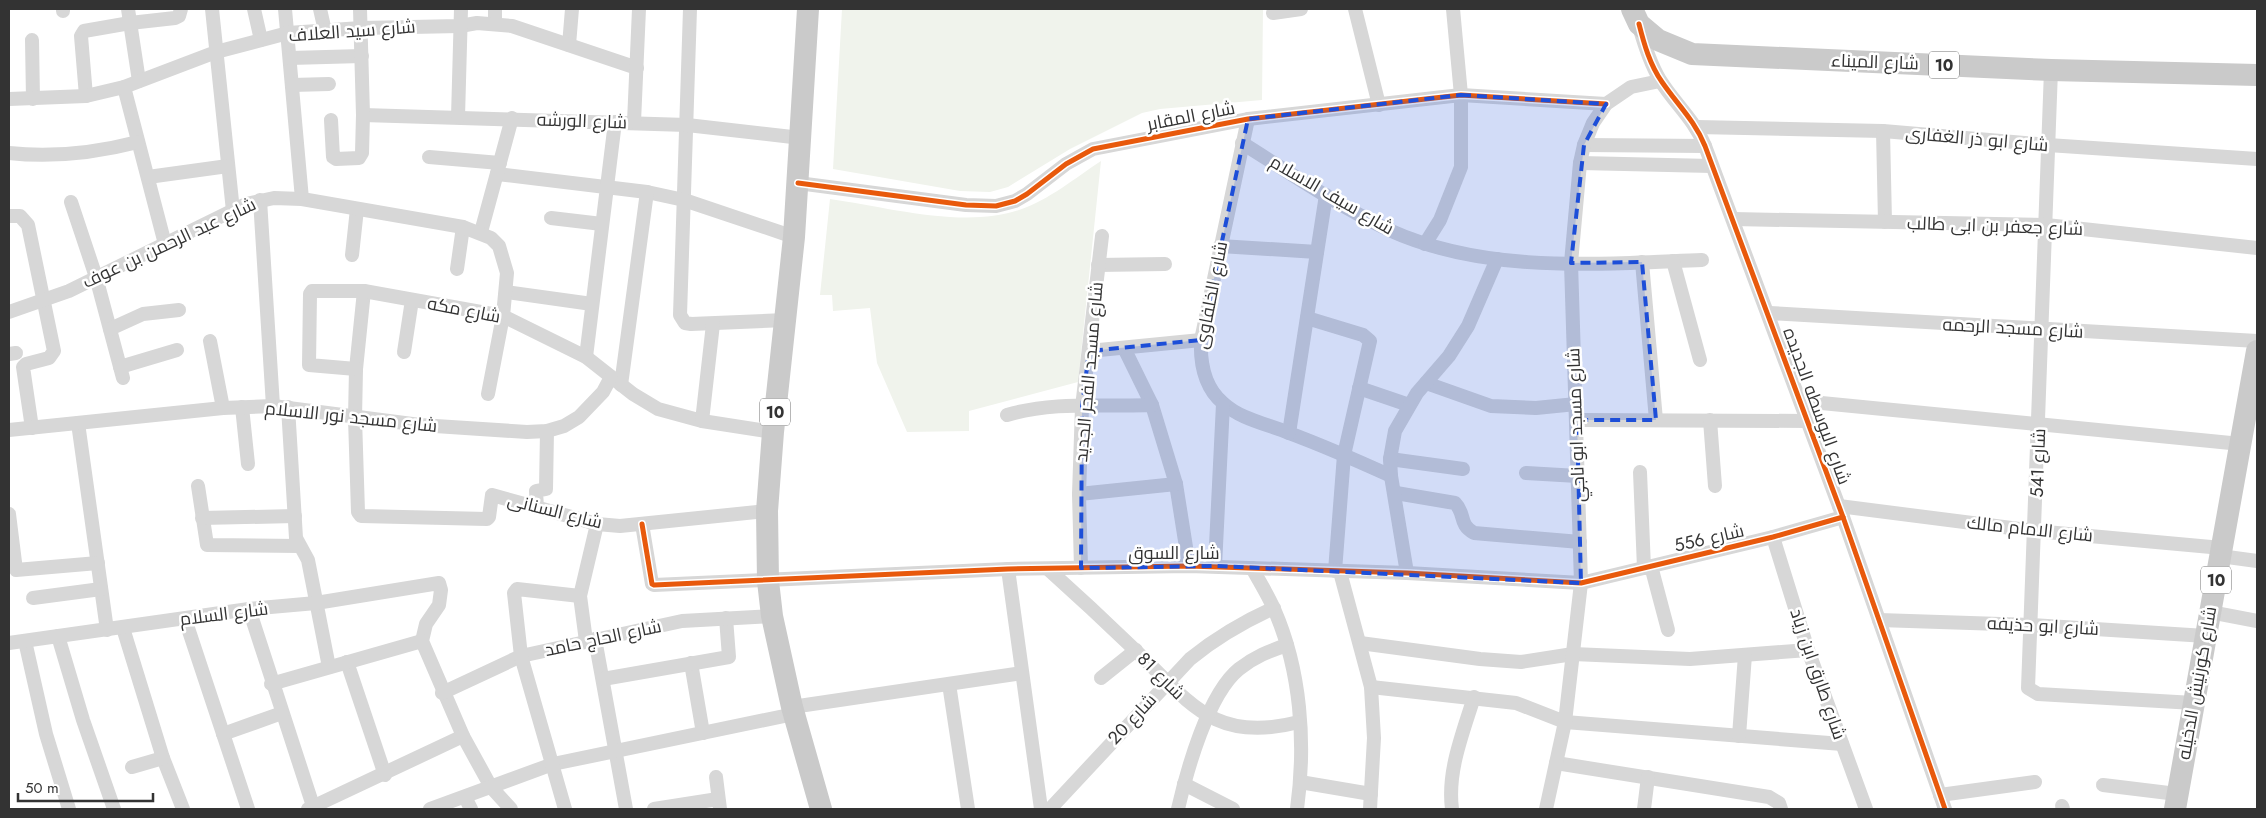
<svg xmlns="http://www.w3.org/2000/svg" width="2266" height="818" viewBox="0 0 2266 818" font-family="Jost,Cairo,sans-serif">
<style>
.green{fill:#f0f3ec}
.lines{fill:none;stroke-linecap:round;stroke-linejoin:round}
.street{stroke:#d7d7d7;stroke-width:14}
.primary{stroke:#cacaca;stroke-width:22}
.cycleway-casing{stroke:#fff;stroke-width:8}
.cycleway{stroke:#e8590c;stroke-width:5}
.marked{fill:#1d4ed8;fill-opacity:0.2;stroke:#1d4ed8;stroke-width:4;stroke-dasharray:10 6;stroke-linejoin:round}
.labels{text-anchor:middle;stroke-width:5;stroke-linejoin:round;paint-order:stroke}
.shield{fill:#fff;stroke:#707070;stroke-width:1}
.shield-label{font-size:16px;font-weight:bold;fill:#333}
.street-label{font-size:18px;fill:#333;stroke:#fff}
</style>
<rect width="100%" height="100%" fill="#fff"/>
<g class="green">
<polygon points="842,9 1263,9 1262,100 1160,109 1142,113 1070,149 1008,187 990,192 960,191 833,169"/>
<path d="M1101,161L1078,382L969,411V431L907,432L877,363L870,308L833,311L832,295H820L830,199C887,207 964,229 1019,210C1049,200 1075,178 1101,161Z"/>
</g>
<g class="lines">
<g class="street">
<polyline points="63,9 63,11"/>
<polyline points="128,9 139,81"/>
<polyline points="212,9 233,211"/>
<polyline points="254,9 261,40"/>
<polyline points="285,9 302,199"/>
<polyline points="320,9 325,31"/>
<polyline points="690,9 680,315 685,323 691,324 785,320"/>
<polyline points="1355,9 1379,105"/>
<polyline points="1273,13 1301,9"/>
<polyline points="495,24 495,9"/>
<path d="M1639,26C1644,44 1650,63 1660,80C1675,104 1694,119 1705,146L1843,517L1945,809"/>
<polyline points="32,40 33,99"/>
<polyline points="569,45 572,9"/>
<polyline points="290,58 362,56"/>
<polyline points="2051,70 2028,688 2038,694 2194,703"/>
<polyline points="292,85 329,84"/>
<polyline points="124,87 165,244"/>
<polyline points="86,96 81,36 84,31 130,23 175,18 179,16 181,9"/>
<polyline points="9,99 86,96 124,87 216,52 288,33 361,28 460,26 477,23 512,26 637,68"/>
<polyline points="363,115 687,125 801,138"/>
<polyline points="458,117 461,9"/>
<path d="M1248,119L1201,340C1200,364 1204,387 1223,403C1240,419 1267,424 1289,433C1324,446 1358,461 1391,476"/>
<polyline points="331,120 333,157 336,159 359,158 362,153 363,115 360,9"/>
<polyline points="634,122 639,9"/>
<polyline points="1697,127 1883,131 2048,145 2257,159"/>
<polyline points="1883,131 1885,222"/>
<path d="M1242,143C1290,173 1338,206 1389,230C1486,274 1598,264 1702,260"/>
<polyline points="1584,145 1705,146"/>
<path d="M9,153C54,158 95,153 138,142"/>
<polyline points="429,157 500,163"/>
<polyline points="1580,163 1712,166"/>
<polyline points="497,174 647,192 684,200 794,237"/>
<polyline points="148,177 228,166"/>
<polyline points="798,183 966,205 996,206 1015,201 1027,194 1066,164 1093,149 1248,119 1461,95 1606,104"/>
<polyline points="260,200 273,406"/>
<polyline points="71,202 96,277 123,378"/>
<polyline points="9,216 20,216 28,225 54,351 49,358 26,364 23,367 32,428"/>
<polyline points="551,218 602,224"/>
<polyline points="1733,219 2046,225 2257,248"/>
<polyline points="481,232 512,118"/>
<polyline points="1425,244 1440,220 1461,167 1461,95 1453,9"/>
<polyline points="1220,246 1317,252"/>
<polyline points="352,255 357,209"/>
<polyline points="1673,261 1700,360"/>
<polyline points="1642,262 1656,420"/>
<polyline points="1098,265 1165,264"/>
<polyline points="457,269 463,227"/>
<polyline points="364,291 356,369 355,418 358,512 361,516 487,519 489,517 492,495 597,524 620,526 767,511"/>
<polyline points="506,292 592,304"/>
<polyline points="9,312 69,291 246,204 274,198 302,199 463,227 491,238 499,246 507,273 503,316 488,394"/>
<polyline points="1769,313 2257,341"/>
<polyline points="1307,318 1363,335 1370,341 1344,455 1335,571"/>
<polyline points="110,329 143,314 179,310"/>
<polyline points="210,341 223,408"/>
<polyline points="1124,348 1152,405 1176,484 1189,566"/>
<polyline points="1089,351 1201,340"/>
<polyline points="404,352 412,300"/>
<polyline points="9,354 16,353"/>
<polyline points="586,357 615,122"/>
<polyline points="120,367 177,350"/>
<polyline points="356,369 309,365 310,294 312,291 364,291 503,316 586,357 633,394 658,409 702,421 773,432"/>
<polyline points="1426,383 1491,406 1536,408 1576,404"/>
<polyline points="621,385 647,192"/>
<polyline points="1359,388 1409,405"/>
<polyline points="1801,401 2241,444"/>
<polyline points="242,407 248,464"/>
<polyline points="288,407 296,538 308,560 329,667"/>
<path d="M1007,415C1054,401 1103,407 1152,405"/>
<polyline points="1577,420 1808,421"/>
<polyline points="1710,420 1715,486"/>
<polyline points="702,421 713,324"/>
<polyline points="78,423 107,630"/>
<polyline points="9,430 223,408 273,406 420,425 527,432 547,431 564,426 579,417 603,392 611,377"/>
<polyline points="1289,433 1326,195"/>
<polyline points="1390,459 1463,469"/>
<polyline points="1640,472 1644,568"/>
<polyline points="1526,473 1578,476"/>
<polyline points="198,486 207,545 299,546"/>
<path d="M1396,493L1455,503C1466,514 1458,524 1474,533L1580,542"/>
<polyline points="1079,494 1176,484"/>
<polyline points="1839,506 2035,531 2222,548"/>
<polyline points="537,508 536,491 546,489 547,431"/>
<polyline points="9,514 16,570 98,563"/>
<polyline points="202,518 295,516"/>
<polyline points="642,524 652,584 654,585 1008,569 1189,566 1407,573 1581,583 1773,537 1843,517"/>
<polyline points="1773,537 1808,650 1866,809"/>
<polyline points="2220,556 2257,561"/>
<polyline points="1215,566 1223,404"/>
<polyline points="1651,566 1668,630"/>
<polyline points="1081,568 1079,494 1082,407 1102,236"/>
<path d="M1252,568C1259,581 1268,595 1274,609C1301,670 1306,743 1297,809"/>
<polyline points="1008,569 1041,809"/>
<path d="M1048,569C1077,595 1106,622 1134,649C1190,702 1213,744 1299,722"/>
<polyline points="1340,572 1371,687 1374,738 1370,809"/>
<polyline points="1407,573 1391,476 1390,459 1395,431 1417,393 1449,356 1468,326 1497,259"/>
<polyline points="33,598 101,589"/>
<polyline points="249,609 314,809"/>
<polyline points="2210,612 2257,621"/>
<polyline points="185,619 248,809"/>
<polyline points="1879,620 2031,625 2206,636"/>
<polyline points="123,628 163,758 183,809"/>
<polyline points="58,636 83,720 114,809"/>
<polyline points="595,639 626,809"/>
<polyline points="25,641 46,734 69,809"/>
<polyline points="586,641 580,596 597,524"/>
<polyline points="9,643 249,609 316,603 439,583 441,590 439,605 426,624 422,641 463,736 491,787 511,809"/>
<polyline points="1360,643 1480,659 1521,662 1573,654 1690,659 1808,650"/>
<polyline points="347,662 385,775"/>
<polyline points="691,663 703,733"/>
<polyline points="1101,678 1136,650"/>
<polyline points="603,679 729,657 726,618"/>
<polyline points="271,684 422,641"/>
<polyline points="949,684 968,809"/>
<polyline points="1371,687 1516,703 1565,722 1842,744"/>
<polyline points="442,693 521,656 682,621 772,616"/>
<polyline points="792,707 1022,673"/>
<polyline points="223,734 282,713"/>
<polyline points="1739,736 1745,655"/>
<polyline points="1556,763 1769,797 1779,803 1781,809"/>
<polyline points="132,767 163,758"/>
<polyline points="716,777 720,809"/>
<polyline points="1300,782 1371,794"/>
<polyline points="1184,784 1233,809"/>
<polyline points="2103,785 2177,794"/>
<polyline points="1940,795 2035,782"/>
<polyline points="465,797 471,809"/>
<polyline points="2062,806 2063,809"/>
<polyline points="308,809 463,736"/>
<polyline points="430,809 553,764 794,714"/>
<polyline points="565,809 521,656 514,593 517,589 580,596"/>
<polyline points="654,809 718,799"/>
<path d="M1050,809L1190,659C1216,638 1243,622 1274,608"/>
<path d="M1178,809C1187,770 1208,694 1239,669C1254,657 1269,651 1287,645"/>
<path d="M1452,809C1447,771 1463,733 1474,697"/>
<polyline points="1546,809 1565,722 1581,583 1571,263 1580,163 1584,145 1593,123 1606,104 1631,87 1660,81"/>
<polyline points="1644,809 1648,777"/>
</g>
<g class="primary">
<polyline points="808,9 794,237 773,432 767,511 768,581 772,616 792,707 821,809"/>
<polyline points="1632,9 1639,24 1658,40 1692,54 2051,70 2257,75"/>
<polyline points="2175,809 2257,351"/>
</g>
<g class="cycleway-casing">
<g id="cycleway">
<path d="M1639,24C1644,44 1650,65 1662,82C1677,104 1695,121 1705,146L1843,517L1945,809"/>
<polyline points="798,183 966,205 996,206 1015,201 1027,194 1066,164 1093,149 1248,119 1461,95 1606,104"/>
<polyline points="642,524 652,584 654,585 1008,569 1189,566 1407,573 1581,583 1773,537 1843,517"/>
</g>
</g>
<use href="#cycleway" class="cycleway"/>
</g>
<path class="marked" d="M1461,95L1606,104L1584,145L1571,263L1642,262L1656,420H1577L1581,583L1215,566L1081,568L1082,407L1089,351L1201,340L1248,119Z"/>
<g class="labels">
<g class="shield">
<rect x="1929" y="51.5" width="30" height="27" rx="4"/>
<rect x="760" y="398.5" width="30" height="27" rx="4"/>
<rect x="2201" y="566.5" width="30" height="27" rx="4"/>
</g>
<g class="shield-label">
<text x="1944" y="71">10</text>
<text x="775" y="418">10</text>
<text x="2216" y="586">10</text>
</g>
<g class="street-label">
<text transform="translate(352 31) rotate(-4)" y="6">شارع سيد العلاف</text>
<text transform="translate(1875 62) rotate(2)" y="6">شارع الميناء</text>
<text transform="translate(1191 116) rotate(-11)" y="6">شارع المقابر</text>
<text transform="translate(582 121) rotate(2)" y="6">شارع الورشه</text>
<text transform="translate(1977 139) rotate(5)" y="6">شارع ابو ذر الغفارى</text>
<text transform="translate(1332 195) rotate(30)" y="6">شارع سيف الاسلام</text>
<text transform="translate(1995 226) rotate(2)" y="6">شارع جعفر بن ابى طالب</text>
<text transform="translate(169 243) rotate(-25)" y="6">شارع عبد الرحمن بن عوف</text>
<text transform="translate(1211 295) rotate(-79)" y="6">شارع الخلفاوى</text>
<text transform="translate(464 310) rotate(11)" y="6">شارع مكه</text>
<text transform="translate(2013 328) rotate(3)" y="6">شارع مسجد الرحمه</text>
<text transform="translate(1089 372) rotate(-85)" y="6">شارع مسجد الفجر الجديد</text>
<text transform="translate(1817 406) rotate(70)" y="6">شارع البوسطه الجديده</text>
<text transform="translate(351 417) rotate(6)" y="6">شارع مسجد نور الاسلام</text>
<text transform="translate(1576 425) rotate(-92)" y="6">شارع مسجد ابو ناجي</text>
<text transform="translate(2038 463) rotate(-88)" y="6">شارع 541</text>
<text transform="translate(555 511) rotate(14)" y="6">شارع السنانى</text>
<text transform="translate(2030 529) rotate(6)" y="6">شارع الامام مالك</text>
<text transform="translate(1709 538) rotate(-13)" y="6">شارع 556</text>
<text x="1174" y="559">شارع السوق</text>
<text transform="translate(224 614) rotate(-7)" y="6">شارع السلام</text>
<text transform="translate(2043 626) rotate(3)" y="6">شارع ابو حذيفه</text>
<text transform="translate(603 638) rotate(-12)" y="6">شارع الحاج حامد</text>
<text transform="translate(1818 674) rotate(71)" y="6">شارع طارق ابن زياد</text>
<text transform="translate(1161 676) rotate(45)" y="6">شارع 81</text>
<text transform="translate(2197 683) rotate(-80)" y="6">شارع كورنيش الدخيله</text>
<text transform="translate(1132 719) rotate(-47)" y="6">شارع 20</text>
</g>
</g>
<rect width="2266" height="818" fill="none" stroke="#333333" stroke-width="20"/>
<path d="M18 793v8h135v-8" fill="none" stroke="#333333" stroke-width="2.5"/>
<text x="25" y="793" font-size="15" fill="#333333" stroke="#ffffff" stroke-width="4" paint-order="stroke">50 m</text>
</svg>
